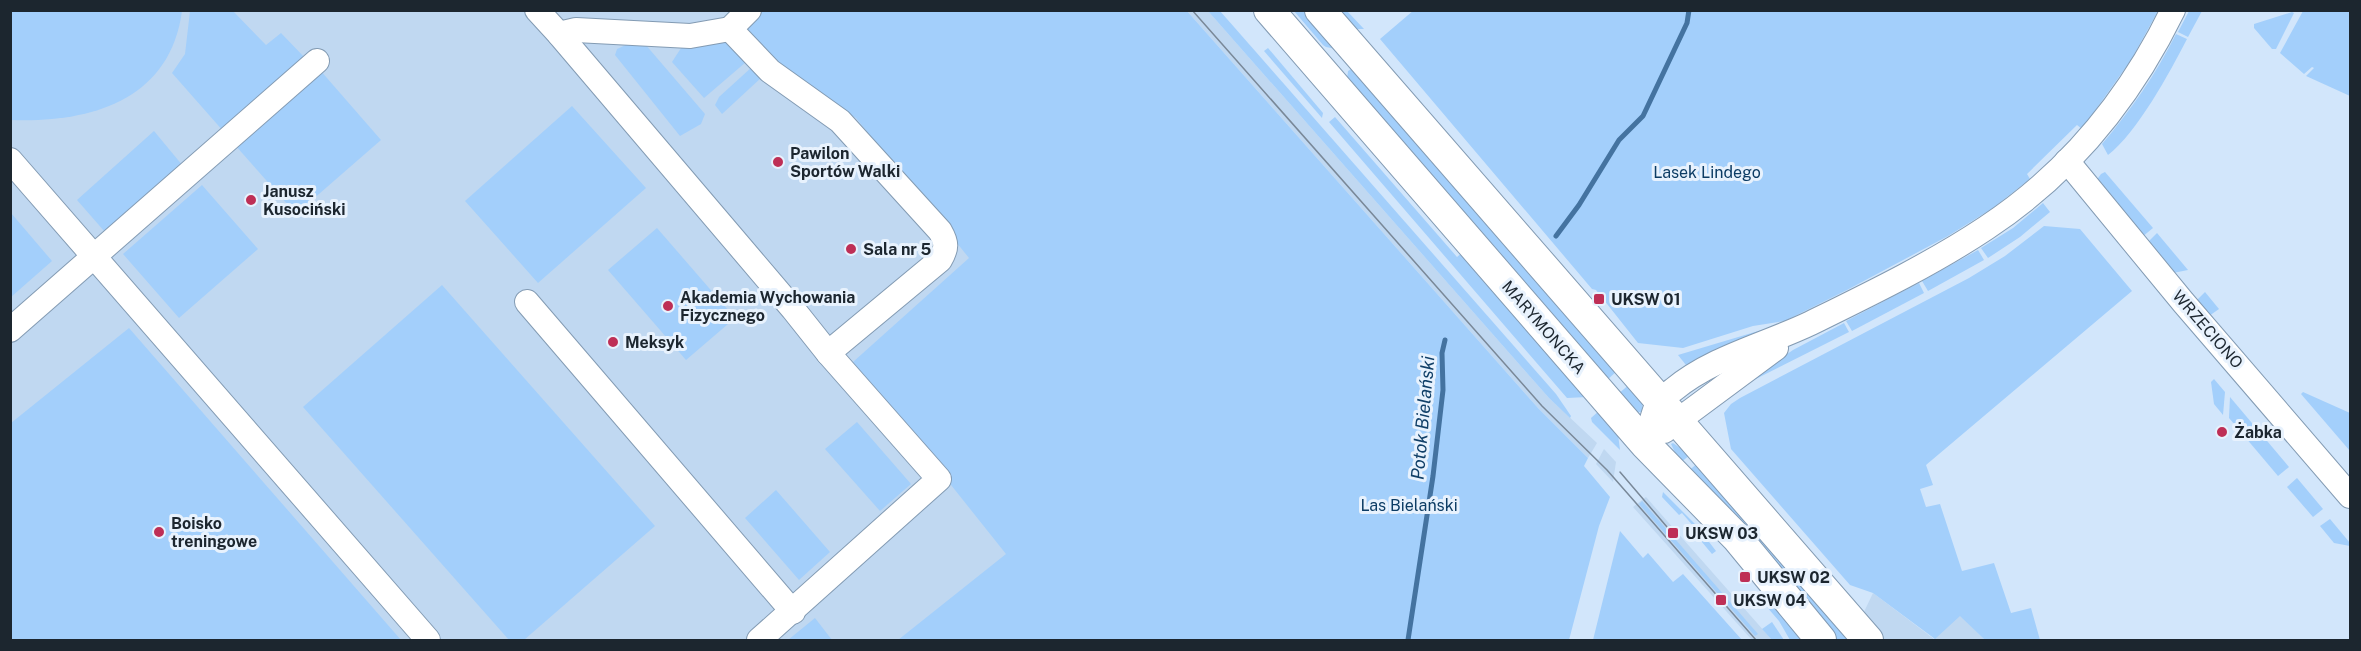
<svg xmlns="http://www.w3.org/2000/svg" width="2361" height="651" viewBox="0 0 2361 651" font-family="'Public Sans',sans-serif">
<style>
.built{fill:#c0d8f1}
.green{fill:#a3cffb}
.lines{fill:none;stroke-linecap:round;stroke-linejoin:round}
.stream{stroke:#4473a0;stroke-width:5}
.minor-casing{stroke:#839bb3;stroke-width:26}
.major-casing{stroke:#839bb3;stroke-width:32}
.minor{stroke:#fff;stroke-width:24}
.major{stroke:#fff;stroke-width:30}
.tram{stroke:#798898;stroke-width:1.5}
.poi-dot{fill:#be2f56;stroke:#e8f2fd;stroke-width:2}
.labels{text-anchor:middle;stroke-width:6;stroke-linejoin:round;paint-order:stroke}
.poi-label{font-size:16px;font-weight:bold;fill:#1c262f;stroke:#e8f2fd;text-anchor:start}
.park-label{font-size:16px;fill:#0c3c64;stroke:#e8f2fd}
.street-label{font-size:16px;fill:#1c262f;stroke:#e8f2fd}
.water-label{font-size:18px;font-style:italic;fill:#114068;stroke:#e8f2fd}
</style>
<rect width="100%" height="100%" fill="#d2e6fb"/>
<g class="built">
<polygon points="10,11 1173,11 1229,640 11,640"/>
<polygon points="1187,11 1208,11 1549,398 1597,443 1588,458 1538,408"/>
<polygon points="1604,449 1616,462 1613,482 1596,464"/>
<polygon points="1646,497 1653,505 1772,640 1752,640 1633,507"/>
<polygon points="1873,593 1934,639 1960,615 1985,640 1885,640 1863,614"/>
</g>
<g class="green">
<path d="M11,10H182V11C170,101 89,123 11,120Z"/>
<polygon points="761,10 1187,11 1538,408 1588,458 1584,466 1610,497 1599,526 1569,640 898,640 1006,554 853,362 969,258 856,118 802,84 744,29"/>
<polygon points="1414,10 2158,11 2131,60 2082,129 2077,125 2027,174 2030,179 1993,208 1948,236 1847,290 1785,321 1753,326 1683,348 1638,343 1596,290 1592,289 1380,39"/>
<polygon points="190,11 233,11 266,45 281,33 307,60 224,132 172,73 185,54"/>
<polygon points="1208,11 1220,11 1556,394 1571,416 1570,418 1549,398"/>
<polygon points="1294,11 1307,11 1336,49 1326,47 1323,45"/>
<polygon points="1335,11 1347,11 1364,29 1353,29"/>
<polygon points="2189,11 2202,11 2188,37 2178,32"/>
<polygon points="2303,11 2350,11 2350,96 2306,76 2314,68 2312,67 2304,74 2280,53"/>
<polygon points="2292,12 2294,13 2276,49 2272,49 2254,28 2254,24"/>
<path d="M2176,34L2187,39C2170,72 2137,133 2108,155L2102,144C2131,110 2156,74 2176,34Z"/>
<polygon points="720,36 746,62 704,98 672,62 683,45"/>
<polygon points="630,43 645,44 705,114 701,124 680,136 615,55 617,49"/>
<polygon points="1268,48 1323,113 1322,118 1264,51"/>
<polygon points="752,67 762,77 722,114 715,105 719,97"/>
<polygon points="1353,68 1618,370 1606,381 1347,79 1348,71"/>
<polygon points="320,70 381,140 296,214 235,145"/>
<polygon points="572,106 646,188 538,283 465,201"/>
<polygon points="1335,117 1457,257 1464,251 1587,397 1567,398 1329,122"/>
<polygon points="154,131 183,166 105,232 77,200"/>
<polygon points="2105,172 2153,228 2142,237 2096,181 2101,174"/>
<polygon points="202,185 258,249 179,318 123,254"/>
<polygon points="2043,203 2050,212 2020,237 1988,258 1981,248 2013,228"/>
<polygon points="11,213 52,261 11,297 10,297"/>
<polygon points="2044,226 2080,229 2132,291 1926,465 1933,485 1920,489 1926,507 1940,504 1962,571 1994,563 2011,613 2031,608 2040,640 1985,640 1960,616 1935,639 1873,593 1850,585 1731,449 1724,413 1731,404 1740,398 1969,278 2005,256"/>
<polygon points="657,228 735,318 686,360 608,270"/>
<polygon points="2157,233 2188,270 2173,273 2148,242"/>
<polygon points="1978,250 1984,260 1928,291 1922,281"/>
<polygon points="1919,283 1924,293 1852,331 1846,321"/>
<polygon points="442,285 655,526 524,640 509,640 303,407"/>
<polygon points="2205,292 2219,309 2209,316 2196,301"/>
<polygon points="1844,323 1849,332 1734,390 1793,350"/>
<polygon points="129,328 401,640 402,640 11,640 11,423"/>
<polygon points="1765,329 1686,365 1678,355"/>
<polygon points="2214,379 2225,392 2223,415 2214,404 2211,382"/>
<polygon points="1630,384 1642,402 1643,412 1637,412 1618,394"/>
<polygon points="2303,392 2350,413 2350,451 2301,394"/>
<polygon points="2230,397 2289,467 2278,476 2229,418"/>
<polygon points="1600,410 1618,434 1620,450 1592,422 1591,418"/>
<polygon points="857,422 911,484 880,511 825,449"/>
<polygon points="1673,443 1690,455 1680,463 1671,444"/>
<polygon points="1698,463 1852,640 1833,640 1687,472"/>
<polygon points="2297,478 2323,509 2313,517 2287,487"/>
<polygon points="776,490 830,552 799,580 745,518"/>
<polygon points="1663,492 1696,525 1716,551 1712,554 1691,529 1694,527 1682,513 1679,515 1662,497"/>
<polygon points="1642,501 1758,634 1755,636 1639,504"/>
<polygon points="2330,519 2350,543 2350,546 2334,543 2320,526"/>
<polygon points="1620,531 1643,558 1648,553 1673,582 1683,574 1742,640 1593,640"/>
<polygon points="1764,596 1803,640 1790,640 1779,621 1760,599"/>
<polygon points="815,618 832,640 788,640"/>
<polygon points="1772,622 1784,640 1772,640 1762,629"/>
</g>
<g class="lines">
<g class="stream">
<polyline points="1556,236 1579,205 1619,140 1643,116 1687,23 1689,10"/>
<polyline points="1408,640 1433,476 1443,390 1442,353 1445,340"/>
</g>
<g class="minor-casing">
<g id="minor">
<polyline points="537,10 559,34 576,30 690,36 730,29 749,10"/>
<path d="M730,29L770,71L840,121L940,231C947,243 947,248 940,260L828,353"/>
<polyline points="559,34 793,309 828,353 939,479 759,640"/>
<polyline points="10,160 428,640"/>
<polyline points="2067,161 2183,302 2350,496"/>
<polyline points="527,302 793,612"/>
<polyline points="10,330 317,61"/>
<polyline points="1664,431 1776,348"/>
<path d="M1645,444C1650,431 1652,413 1659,401C1662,397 1669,393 1673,390C1713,357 1765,345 1811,323C1870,294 1932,264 1986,228C2068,174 2130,98 2173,10"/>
</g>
</g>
<g class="major-casing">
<g id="major">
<polyline points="1269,10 1645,444 1737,538 1821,640"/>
<polyline points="1320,10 1868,640"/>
</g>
</g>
<use href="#minor" class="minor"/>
<use href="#major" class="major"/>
<g class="tram">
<polyline points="1192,10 1542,406 1607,470 1756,640"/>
<polyline points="1620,472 1673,534"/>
</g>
</g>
<g class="poi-dot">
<circle cx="778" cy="162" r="6"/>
<circle cx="251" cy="200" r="6"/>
<circle cx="851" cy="249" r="6"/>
<rect x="1593" y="293" width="12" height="12" rx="3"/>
<circle cx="668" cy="306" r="6"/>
<circle cx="613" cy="342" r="6"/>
<circle cx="2222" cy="432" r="6"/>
<circle cx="159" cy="532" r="6"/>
<rect x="1667" y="527" width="12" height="12" rx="3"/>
<rect x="1739" y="571" width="12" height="12" rx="3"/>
<rect x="1715" y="594" width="12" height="12" rx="3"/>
</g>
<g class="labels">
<g class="poi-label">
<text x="790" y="159">Pawilon<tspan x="790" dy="18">Sportów Walki</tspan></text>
<text x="263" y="197">Janusz<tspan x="263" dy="18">Kusociński</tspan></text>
<text x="863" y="255">Sala nr 5</text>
<text x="680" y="303">Akademia Wychowania<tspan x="680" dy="18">Fizycznego</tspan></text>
<text x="1611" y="305">UKSW 01</text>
<text x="625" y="348">Meksyk</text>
<text x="2234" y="438">Żabka</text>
<text x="171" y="529">Boisko<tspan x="171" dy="18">treningowe</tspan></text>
<text x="1685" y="539">UKSW 03</text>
<text x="1757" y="583">UKSW 02</text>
<text x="1733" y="606">UKSW 04</text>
</g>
<g class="park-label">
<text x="1707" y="178">Lasek Lindego</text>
<text x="1409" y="511">Las Bielański</text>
</g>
<g class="street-label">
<text transform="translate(1544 327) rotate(49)" y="6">MARYMONCKA</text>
<text transform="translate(2208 329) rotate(49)" y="6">WRZECIONO</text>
</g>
<g class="water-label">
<text transform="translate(1423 418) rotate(-85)" y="6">Potok Bielański</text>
</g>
</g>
<rect width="2361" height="651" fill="none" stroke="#1c262f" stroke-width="24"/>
</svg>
